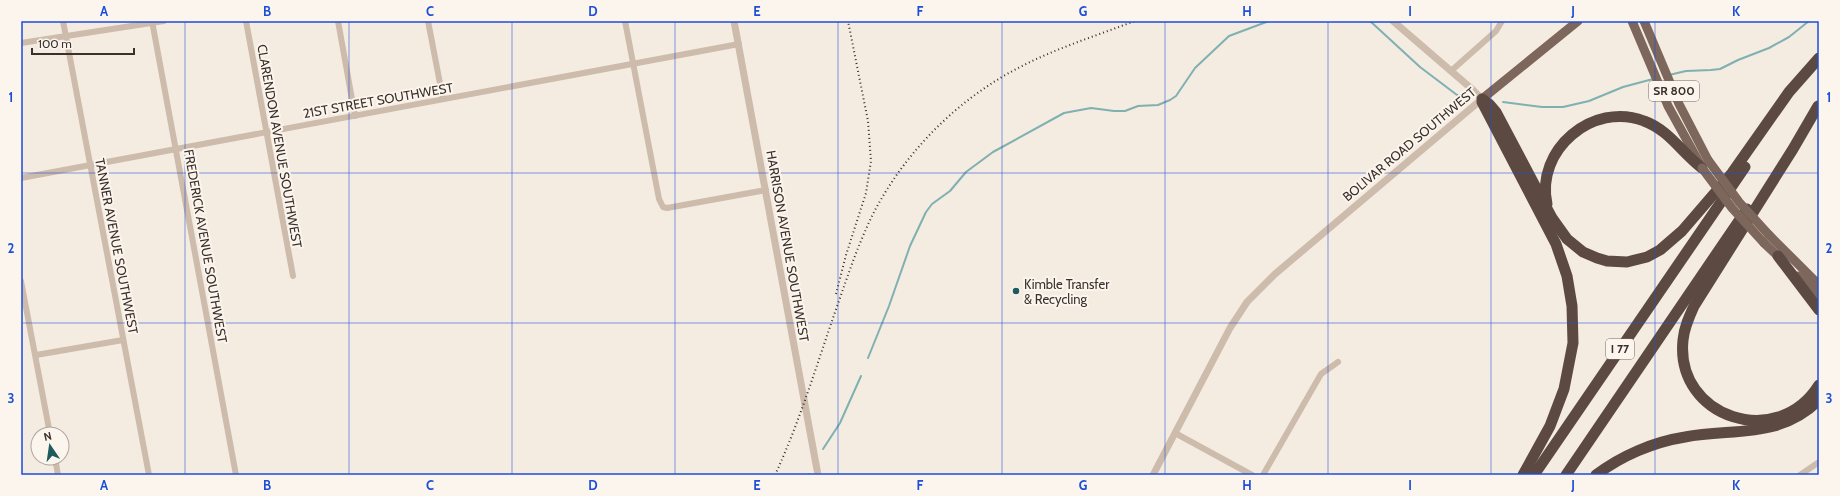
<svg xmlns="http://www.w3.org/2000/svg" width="1840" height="496" viewBox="0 0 1840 496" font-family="Cabin,sans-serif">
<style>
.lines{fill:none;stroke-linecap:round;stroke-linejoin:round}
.stream{stroke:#7fb0b2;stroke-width:2}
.minor{stroke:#cdbbac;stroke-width:6}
.tertiary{stroke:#cdbbac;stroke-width:7}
.primary{stroke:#7d675c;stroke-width:9}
.motorway{stroke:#5c4a42;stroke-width:11}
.rail{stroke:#3b302b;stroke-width:2;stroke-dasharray:1 3;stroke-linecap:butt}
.primary-bridge{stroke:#7d675c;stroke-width:9}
.grid{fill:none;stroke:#1d4ed8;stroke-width:1;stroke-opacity:0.55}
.poi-dot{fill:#1f5a5e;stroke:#fbf5ee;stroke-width:1.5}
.labels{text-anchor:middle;stroke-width:4;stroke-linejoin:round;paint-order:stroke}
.shield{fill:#fbf5ee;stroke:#756b66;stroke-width:1}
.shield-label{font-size:12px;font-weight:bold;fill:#3b302b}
.street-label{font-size:13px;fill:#3b302b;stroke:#fbf5ee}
.poi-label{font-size:13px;fill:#3b302b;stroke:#fbf5ee;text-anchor:start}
.neatline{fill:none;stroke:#1d4ed8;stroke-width:1.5}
.grid-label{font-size:13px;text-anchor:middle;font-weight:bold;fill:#1d4ed8}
</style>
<rect width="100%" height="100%" fill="#f4ebe1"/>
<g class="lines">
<g class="stream">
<polyline points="1370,21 1420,67 1457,95 1463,97"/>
<polyline points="1669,75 1686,71 1711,70 1720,69 1738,60 1769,48 1789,37 1809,21"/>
<polyline points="1503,102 1542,107 1563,107 1589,101 1623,87 1653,79"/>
<polyline points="868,358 889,306 910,246 926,212 932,204 950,191 966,172 993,152 1064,113 1091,108 1114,111 1125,111 1138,106 1158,105 1170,100 1176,96 1195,68 1229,36 1269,21"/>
<polyline points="823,449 840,423 861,376"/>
<polyline points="808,475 809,474"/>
</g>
<g class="minor">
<polyline points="63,21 149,475"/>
<polyline points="152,21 236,475"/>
<polyline points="246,21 293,276"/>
<polyline points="338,21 355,116"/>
<polyline points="428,21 443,99"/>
<polyline points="625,21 659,199 663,207 667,208 766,190"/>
<polyline points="21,43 164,21"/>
<polyline points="1451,71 1496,31 1502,21"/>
<polyline points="21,178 739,44"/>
<polyline points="21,281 50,434"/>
<polyline points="36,355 123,340"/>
<polyline points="1175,433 1252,475"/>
<polyline points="55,458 58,475"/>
<polyline points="1263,475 1321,374 1338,362"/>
<polyline points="1800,475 1819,462"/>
</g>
<g class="tertiary">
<polyline points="734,21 818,475"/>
<polyline points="1153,475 1230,328 1247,302 1275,274 1482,99 1473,90 1393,21"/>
</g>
<g class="primary">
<polyline points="1632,21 1668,106 1700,164"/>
<polyline points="1644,21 1679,104 1708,160"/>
<polyline points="1482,99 1578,21"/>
<polyline points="1769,235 1819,285"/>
<polyline points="1764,243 1783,261"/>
<polyline points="1798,276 1819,296"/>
</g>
<g class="motorway">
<polyline points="1482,99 1490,105 1496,112 1552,218 1567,239 1583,252 1597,258 1607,261 1627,262 1647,257 1660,250 1682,231 1732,173 1789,92 1819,58"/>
<polyline points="1482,102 1556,244 1567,276 1572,306 1573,343 1564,389 1550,426 1523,475"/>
<path d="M1818,106L1793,149L1694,306C1689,317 1684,328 1683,340C1675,418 1778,451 1819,385"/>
<path d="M1547,204C1535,150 1593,101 1644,121C1669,130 1682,153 1702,168"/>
<polyline points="1778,256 1819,310"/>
<polyline points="1534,475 1745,167"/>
<polyline points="1566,475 1747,209"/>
<path d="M1596,475C1621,456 1653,442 1685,437C1735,428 1779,439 1819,400"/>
</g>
<g class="rail">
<polyline points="836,294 846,255 866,193 871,161 868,121 848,21"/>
<path d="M775,475C801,419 819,357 840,298C850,269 860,240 874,212C903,157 948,109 1002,77C1044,52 1090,38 1135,21"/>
</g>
<g class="primary-bridge">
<polyline points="1708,160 1739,202 1769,235"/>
<polyline points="1702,168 1732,208 1764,243"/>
</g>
</g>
<path class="grid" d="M185,21V475M349,21V475M512,21V475M675,21V475M838,21V475M1002,21V475M1165,21V475M1328,21V475M1491,21V475M1655,21V475M21,173H1819M21,323H1819"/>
<circle class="poi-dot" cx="1016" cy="291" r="4"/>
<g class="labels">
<g class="shield">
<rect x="1649" y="81" width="50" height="20" rx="3"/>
<rect x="1606" y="339" width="28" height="20" rx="3"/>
</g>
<g class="shield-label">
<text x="1674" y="95">SR 800</text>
<text x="1620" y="353">I 77</text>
</g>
<g class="street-label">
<text transform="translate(378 100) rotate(-10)" y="5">21ST STREET SOUTHWEST</text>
<text transform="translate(1409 144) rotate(-40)" y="5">BOLIVAR ROAD SOUTHWEST</text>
<text transform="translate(280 146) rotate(80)" y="5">CLARENDON AVENUE SOUTHWEST</text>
<text transform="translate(117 246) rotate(79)" y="5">TANNER AVENUE SOUTHWEST</text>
<text transform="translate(206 246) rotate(80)" y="5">FREDERICK AVENUE SOUTHWEST</text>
<text transform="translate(788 246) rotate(80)" y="5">HARRISON AVENUE SOUTHWEST</text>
</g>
<g class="poi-label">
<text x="1024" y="289">Kimble Transfer<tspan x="1024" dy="15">&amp; Recycling</tspan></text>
</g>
</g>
<rect width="1840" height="496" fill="none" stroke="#fbf5ee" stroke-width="44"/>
<g transform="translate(50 446) rotate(347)"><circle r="19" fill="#fbf5ee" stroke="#aea6a0"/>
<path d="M0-3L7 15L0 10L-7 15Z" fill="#1f5a5e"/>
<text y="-6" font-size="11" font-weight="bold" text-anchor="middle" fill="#3b302b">N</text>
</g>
<path d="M32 48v6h102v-6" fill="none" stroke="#3b302b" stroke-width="2"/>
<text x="38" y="48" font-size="12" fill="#3b302b" stroke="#fbf5ee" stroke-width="3" paint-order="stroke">100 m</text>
<rect x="22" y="22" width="1796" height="452" class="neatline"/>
<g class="grid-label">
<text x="104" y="16">A</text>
<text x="267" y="16">B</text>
<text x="430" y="16">C</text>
<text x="593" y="16">D</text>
<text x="757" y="16">E</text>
<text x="920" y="16">F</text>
<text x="1083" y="16">G</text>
<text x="1247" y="16">H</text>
<text x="1410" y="16">I</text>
<text x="1573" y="16">J</text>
<text x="1736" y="16">K</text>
<text x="11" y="102">1</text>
<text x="1829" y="102">1</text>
<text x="11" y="253">2</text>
<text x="1829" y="253">2</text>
<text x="11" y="403">3</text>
<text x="1829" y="403">3</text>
<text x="104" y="490">A</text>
<text x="267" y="490">B</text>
<text x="430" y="490">C</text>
<text x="593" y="490">D</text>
<text x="757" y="490">E</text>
<text x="920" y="490">F</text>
<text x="1083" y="490">G</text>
<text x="1247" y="490">H</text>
<text x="1410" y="490">I</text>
<text x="1573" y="490">J</text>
<text x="1736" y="490">K</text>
</g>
</svg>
